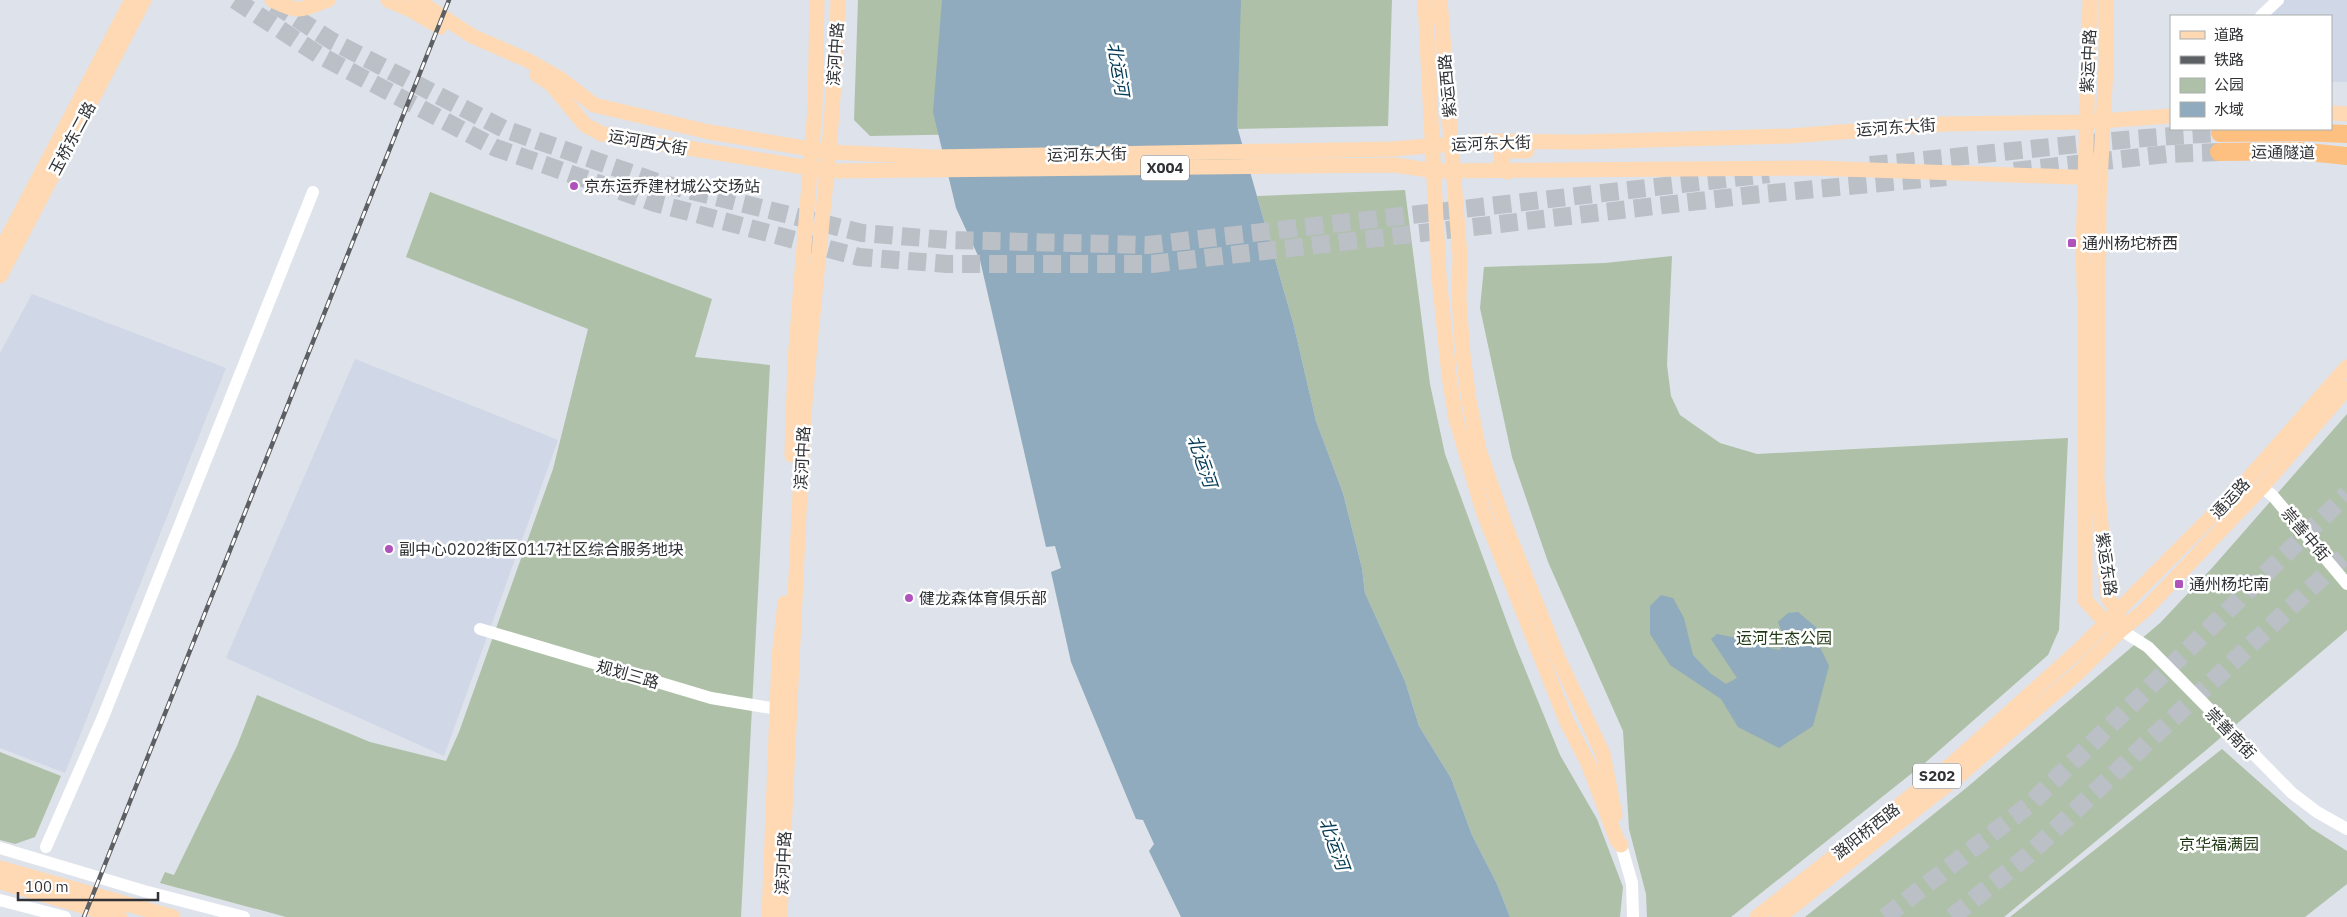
<svg xmlns="http://www.w3.org/2000/svg" width="2347" height="917" viewBox="0 0 2347 917" font-family="'IBM Plex Sans','Noto Sans SC',sans-serif">
<style>
.built{fill:#d0d7e6}
.green{fill:#aec0a7}
.water{fill:#8fabbd}
.lines{fill:none;stroke-linecap:round;stroke-linejoin:round}
.highway-tunnel{stroke:#bbbfc6;stroke-width:18;stroke-dasharray:18 9;stroke-linecap:butt}
.minor{stroke:#fff;stroke-width:12}
.major{stroke:#fed9b3;stroke-width:15}
.highway{stroke:#fdc081;stroke-width:18}
.rail-casing{stroke:#5c5f63;stroke-width:4.5}
.rail{stroke:#fff;stroke-width:2.5;stroke-dasharray:8;stroke-linecap:butt}
.poi-dot{fill:#b052bc;stroke:#fff;stroke-width:2}
.labels{text-anchor:middle;stroke-width:5;stroke-linejoin:round;paint-order:stroke}
.shield{fill:#fff;stroke:#6e7072;stroke-width:1}
.shield-label{font-size:15px;font-weight:bold;fill:#303235}
.street-label{font-size:16px;fill:#303235;stroke:#fff}
.poi-label{font-size:16px;fill:#303235;stroke:#fff;text-anchor:start}
.park-label{font-size:16px;fill:#1e3812;stroke:#fff}
.water-label{font-size:18px;font-style:italic;fill:#043b56;stroke:#fff}
</style>
<rect width="100%" height="100%" fill="#dee2ea"/>
<g class="built">
<polygon points="2270,0 2347,0 2347,82 2331,82 2331,16 2254,16"/>
<polygon points="32,294 226,368 65,773 0,748 0,353"/>
<polygon points="355,359 558,440 444,756 226,658"/>
</g>
<g class="green">
<polygon points="858,0 1392,0 1388,126 870,136 854,120"/>
<polygon points="1405,190 1430,384 1445,454 1516,647 1560,755 1597,819 1623,887 1620,917 1510,917 1497,884 1472,835 1451,778 1419,726 1405,681 1365,593 1362,568 1343,493 1316,421 1294,326 1257,196"/>
<polygon points="430,192 712,299 695,357 770,365 741,917 286,917 160,883 165,872 174,875 237,746 257,695 370,742 446,761 459,732 553,469 588,329 406,257"/>
<polygon points="1672,256 1667,365 1671,396 1680,415 1720,443 1757,454 2068,438 2059,630 2048,655 1926,762 1731,917 1647,917 1646,894 1629,829 1623,731 1548,562 1512,457 1480,308 1484,267 1605,263"/>
<polygon points="2347,414 2347,630 2205,751 2004,917 1805,917 1965,789 2160,623 2212,568"/>
<polygon points="2222,749 2311,828 2347,851 2347,884 2305,917 2010,917"/>
<polygon points="0,752 61,776 35,837 15,844 0,840"/>
</g>
<g class="water">
<polygon points="942,0 1241,0 1237,126 1294,326 1316,421 1343,493 1362,568 1365,593 1405,681 1419,726 1451,778 1472,835 1497,884 1510,917 1181,917 1149,851 1154,844 1143,820 1136,819 1071,662 1051,572 1061,568 1055,546 1046,547 980,260 956,208 933,112"/>
<polygon points="1661,595 1673,598 1684,618 1693,655 1710,673 1726,684 1737,678 1711,639 1717,634 1737,638 1753,637 1760,639 1770,648 1780,650 1784,638 1778,622 1788,613 1798,612 1817,628 1830,645 1820,647 1829,666 1813,726 1779,748 1738,727 1721,699 1670,665 1650,634 1650,606"/>
</g>
<g class="lines">
<g class="highway-tunnel">
<polyline points="235,0 319,55 496,148 655,203 859,257 947,264 1152,264 1751,195 1946,177"/>
<polyline points="274,4 332,41 504,129 660,183 862,233 949,240 1148,245 1769,174"/>
<path d="M1870,165C1987,155 2103,139 2220,133"/>
<polyline points="2014,171 2167,154 2219,152"/>
<polyline points="1885,917 2030,804 2347,494"/>
<polyline points="1952,917 2027,856 2347,554"/>
</g>
<g class="minor">
<polyline points="2261,16 2278,0"/>
<polyline points="2262,487 2273,496 2347,584"/>
<polyline points="480,629 711,698 777,709"/>
<polyline points="2121,630 2148,647 2292,793 2317,812 2347,829"/>
<polyline points="1621,845 1632,883 1633,917"/>
<polyline points="46,847 103,717 313,192"/>
<polyline points="0,848 144,891 244,917"/>
<polyline points="0,900 65,917"/>
</g>
<g class="major">
<path d="M272,0C300,14 300,10 328,0"/>
<polyline points="388,0 411,10 440,27"/>
<polyline points="417,0 472,36 527,60 559,78 594,105 709,132 829,152 933,157 1392,149 1490,141 1580,142 1790,136 1944,124 2085,122 2171,116"/>
<polyline points="1425,0 1439,277 1449,376 1456,419 1483,511 1566,720 1588,763 1617,840 1621,845"/>
<polyline points="1440,0 1460,256 1459,299 1463,355 1469,400 1479,450 1505,525 1558,658 1603,754 1615,815"/>
<polyline points="2090,0 2083,252 2085,311 2085,600 2106,623 2115,627"/>
<polyline points="2106,0 2106,67 2099,201 2097,482 2108,598 2118,612 2120,621"/>
<polyline points="537,75 551,84 585,125 602,134 828,171 1395,165 1435,171 1814,168 2101,178"/>
<polyline points="2331,113 2347,114"/>
<polyline points="1508,172 1502,166 1501,155 1506,151 1527,151"/>
<polyline points="0,252 132,0"/>
<polyline points="0,276 144,0"/>
<polyline points="792,455 795,360 815,108 817,0"/>
<polyline points="0,868 173,917"/>
<polyline points="0,882 120,917"/>
<polyline points="769,917 779,657 785,603"/>
<path d="M780,917L803,429C813,286 834,144 838,0"/>
<polyline points="1757,917 1953,763 2079,650 2241,487 2347,367"/>
<polyline points="1779,917 1962,773 2079,672 2121,630 2145,610 2262,487 2347,388"/>
</g>
<g class="highway">
<polyline points="2220,133 2302,132 2347,134"/>
<polyline points="2219,152 2298,151 2347,156"/>
</g>
<g class="rail-casing">
<polyline id="rail" points="84,917 449,0"/>
</g>
<use href="#rail" class="rail"/>
</g>
<g class="poi-dot">
<circle cx="574" cy="186" r="5"/>
<rect x="2067" y="238" width="10" height="10" rx="2.5"/>
<circle cx="389" cy="549" r="5"/>
<rect x="2174" y="579" width="10" height="10" rx="2.5"/>
<circle cx="909" cy="598" r="5"/>
</g>
<g class="labels">
<g class="shield">
<rect x="1141" y="155.5" width="48" height="25" rx="4"/>
<rect x="1913" y="763.5" width="48" height="25" rx="4"/>
</g>
<g class="shield-label">
<text x="1165" y="173">X004</text>
<text x="1937" y="781">S202</text>
</g>
<g class="street-label">
<text transform="translate(835 54) rotate(-86)" y="6">滨河中路</text>
<text transform="translate(2088 61) rotate(-87)" y="6">紫运中路</text>
<text transform="translate(1447 86) rotate(-95)" y="6">紫运西路</text>
<text transform="translate(1896 127) rotate(-4)" y="6">运河东大街</text>
<text transform="translate(72 138) rotate(-62)" y="6">玉桥东二路</text>
<text transform="translate(648 142) rotate(10)" y="6">运河西大街</text>
<text transform="translate(1491 143) rotate(-2)" y="6">运河东大街</text>
<text transform="translate(2283 152) rotate(1)" y="6">运通隧道</text>
<text transform="translate(1087 154) rotate(-1)" y="6">运河东大街</text>
<text transform="translate(802 458) rotate(-87)" y="6">滨河中路</text>
<text transform="translate(2230 498) rotate(-47)" y="6">通运路</text>
<text transform="translate(2306 534) rotate(50)" y="6">崇善中街</text>
<text transform="translate(2107 564) rotate(82)" y="6">紫运东路</text>
<text transform="translate(628 674) rotate(16)" y="6">规划三路</text>
<text transform="translate(2231 733) rotate(46)" y="6">崇善南街</text>
<text transform="translate(1866 831) rotate(-38)" y="6">潞阳桥西路</text>
<text transform="translate(783 863) rotate(-87)" y="6">滨河中路</text>
</g>
<g class="poi-label">
<text x="584" y="192">京东运乔建材城公交场站</text>
<text x="2082" y="249">通州杨坨桥西</text>
<text x="399" y="555">副中心0202街区0117社区综合服务地块</text>
<text x="2189" y="590">通州杨坨南</text>
<text x="919" y="604">健龙森体育俱乐部</text>
</g>
<g class="park-label">
<text x="1784" y="644">运河生态公园</text>
<text x="2219" y="850">京华福满园</text>
</g>
<g class="water-label">
<text transform="translate(1118 69) rotate(81)" y="6">北运河</text>
<text transform="translate(1202 461) rotate(71)" y="6">北运河</text>
<text transform="translate(1334 844) rotate(70)" y="6">北运河</text>
</g>
</g>
<rect x="2170" y="15" width="162" height="115" fill="#ffffff" stroke="#acadae"/>
<rect x="2180" y="31" width="25" height="8" fill="#fed9b3" stroke="#acadae"/>
<text x="2214" y="40" font-size="15" fill="#303235">道路</text>
<rect x="2180" y="56" width="25" height="8" fill="#5c5f63" stroke="#acadae"/>
<text x="2214" y="65" font-size="15" fill="#303235">铁路</text>
<rect x="2180" y="78" width="25" height="15" fill="#aec0a7" stroke="#acadae"/>
<text x="2214" y="90" font-size="15" fill="#303235">公园</text>
<rect x="2180" y="102" width="25" height="15" fill="#8fabbd" stroke="#acadae"/>
<text x="2214" y="115" font-size="15" fill="#303235">水域</text>
<path d="M18 892v8h140v-8" fill="none" stroke="#303235" stroke-width="2.5"/>
<text x="25" y="892" font-size="15" fill="#303235" stroke="#ffffff" stroke-width="4" paint-order="stroke">100 m</text>
</svg>
